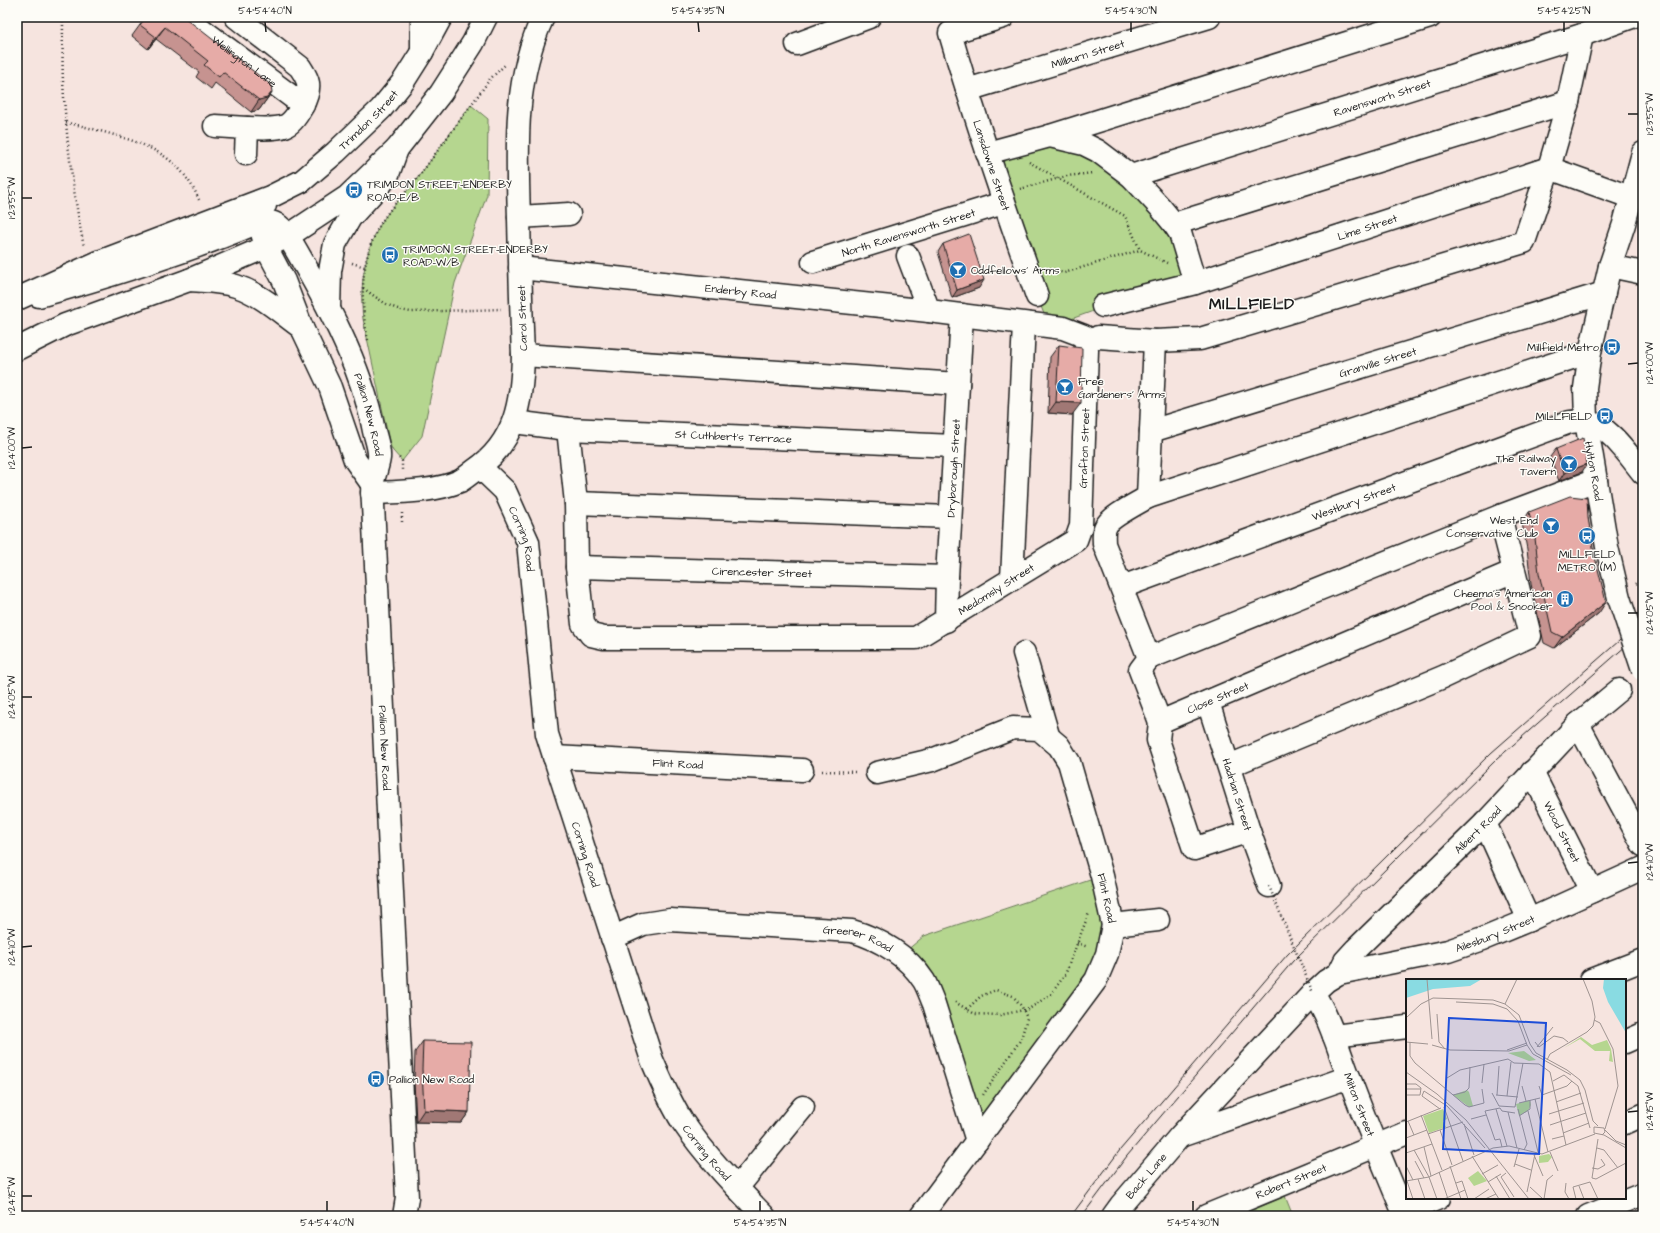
<svg xmlns="http://www.w3.org/2000/svg" width="1660" height="1233" viewBox="0 0 1660 1233" font-family="'Architects Daughter',sans-serif">
<style>
.green{fill:#b5d68f;stroke:#687956}
.lines{fill:none;stroke-linecap:round;stroke-linejoin:round}
.minor-casing{stroke:#1c1c1c;stroke-width:25}
.major-casing{stroke:#1c1c1c;stroke-width:25}
.highway-casing{stroke:#1c1c1c;stroke-width:25}
.path{stroke:#1c1c1c;stroke-width:2.5;stroke-dasharray:1 3;stroke-linecap:butt}
.minor{stroke:#fdfcf7;stroke-width:22}
.major{stroke:#fdfcf7;stroke-width:22}
.highway{stroke:#fdfcf7;stroke-width:22}
.tram{stroke:#1c1c1c;stroke-width:1}
.minor-bridge-casing{stroke:#1c1c1c;stroke-width:25;stroke-linecap:butt}
.path-bridge{stroke:#1c1c1c;stroke-width:2.5;stroke-dasharray:1 3;stroke-linecap:butt}
.minor-bridge{stroke:#fdfcf7;stroke-width:22}
.wall{fill:#c69390;stroke:#1c1c1c}
.shaded-wall{fill:#a17875;stroke:#1c1c1c}
.building{fill:#e6aba7;stroke:#1c1c1c}
.ticks{fill:none;stroke:#1c1c1c;stroke-width:1.5}
.labels{text-anchor:middle;stroke-width:3;stroke-linejoin:round;paint-order:stroke}
.street-label{font-size:11px;fill:#1c1c1c;stroke:#fdfcf7}
.poi-label{font-size:11px;fill:#1c1c1c;stroke:#fdfcf7;text-anchor:start}
.district-label{font-size:15px;font-weight:bold;letter-spacing:1px;fill:#1c1c1c;stroke:#fdfcf7}
.inset-road{fill:none;stroke:#9f9491;stroke-width:1}
.view{fill:#1d4ed8;fill-opacity:0.15;stroke:#1d4ed8;stroke-width:2}
.inset-edge{fill:none;stroke:#1c1c1c;stroke-width:2}
.neatline{fill:none;stroke:#1c1c1c;stroke-width:1.5}
.ticks-label{font-size:10px;text-anchor:middle;fill:#1c1c1c}
</style>
<rect width="100%" height="100%" fill="#f6e4df"/>
<filter id="ink" filterUnits="userSpaceOnUse"><feTurbulence type="fractalNoise" baseFrequency=".025" numOctaves="2"/><feDisplacementMap in="SourceGraphic" scale="8" xChannelSelector="R" yChannelSelector="G"/><feConvolveMatrix kernelMatrix="1 2 1 2 8 2 1 2 1" color-interpolation-filters="sRGB"/></filter>
<g filter="url(#ink)">
<g class="green">
<path d="M471,105L488,119L487,195L455,283L422,436L402,461L393,451L390,445L363,319C359,285 365,246 385,217C393,205 404,195 413,184C433,158 451,131 471,105Z"/>
<polygon points="1069,140 1160,207 1193,275 1049,327 1037,296 987,153"/>
<polygon points="1102,876 1107,954 977,1141 934,1004 900,956 924,936"/>
<polygon points="1285,1196 1293,1216 1239,1216"/>
</g>
<g class="lines">
<g class="minor-casing">
<g id="minor">
<path id="s1" d="M185,17L303,105"/>
<path d="M236,17L300,67C303,72 307,77 308,83C310,95 296,122 285,126C274,130 259,128 247,128"/>
<polyline points="422,17 422,52"/>
<path id="s2" d="M1003,17L950,33C976,122 1006,209 1037,296"/>
<polyline points="797,44 869,17"/>
<path id="s3" d="M967,90L1209,17"/>
<polyline points="215,126 247,128 246,154"/>
<polyline points="1050,136 1430,17"/>
<polyline points="987,153 1050,136 1084,144 1098,151 1131,176 1160,207 1174,224 1180,233 1195,283"/>
<path id="s4" d="M1131,176L1582,35L1632,17"/>
<polyline points="265,205 262,209 259,222 266,247 284,281 302,328 330,387 355,460 372,484"/>
<polyline points="519,217 569,214"/>
<polyline points="1174,224 1568,102"/>
<path id="s5" d="M288,236C323,296 361,362 374,431C376,439 380,450 379,458C378,466 374,476 372,484L407,1198L404,1216"/>
<polyline points="908,256 929,311"/>
<path id="s6" d="M813,262L1003,203"/>
<polyline points="1610,266 1643,273"/>
<path id="s7" d="M520,268L929,311L1063,328L1084,336L1087,350L1081,526L1076,540L916,638H604L591,635L583,624L577,567L576,503L568,429"/>
<path d="M189,280C205,281 221,281 236,286C261,294 281,313 302,328"/>
<path id="s8" d="M1103,306L1195,283L1549,168L1630,197"/>
<polyline points="329,309 330,271 335,244 350,218 387,177 397,149"/>
<polyline points="1098,337 1155,341 1200,339 1524,242 1549,168 1568,102 1582,35"/>
<path id="s9" d="M1155,341L1148,497C1138,503 1108,518 1105,528C1103,533 1104,539 1104,544L1149,658L1140,670L1160,722L1514,571L1500,516L1596,480"/>
<polyline points="523,355 958,384"/>
<path id="s10" d="M514,422L568,429L954,446"/>
<path id="s11" d="M1151,431L1604,293"/>
<path id="s12" d="M480,467L505,491L528,542L547,734L652,1060C661,1081 670,1102 682,1121C705,1155 735,1186 764,1216"/>
<path d="M372,493C400,492 435,492 460,481C465,478 470,474 475,470C516,442 522,401 523,355C521,309 520,263 519,218C517,150 513,80 543,17"/>
<polyline points="1148,497 1590,352"/>
<polyline points="576,503 950,517"/>
<path id="s13" d="M577,567L947,577"/>
<polyline points="1012,579 1024,324"/>
<path id="s14" d="M1122,587L1570,422C1575,422 1581,420 1586,421C1609,425 1629,456 1643,473"/>
<polyline points="1619,598 1607,547 1586,421 1585,388 1590,352 1610,266 1624,224 1643,153"/>
<path id="s15" d="M946,621L947,577L962,315"/>
<polyline points="1024,653 1048,735"/>
<polyline points="1149,658 1500,516"/>
<path id="s16" d="M1208,702L1249,831L1269,886"/>
<polyline points="1160,722 1158,740 1194,849 1249,831"/>
<polyline points="1578,724 1643,845"/>
<path id="s17" d="M554,757L802,770"/>
<polyline points="1229,766 1443,677 1530,636 1514,571"/>
<path id="s18" d="M1532,772L1592,891"/>
<path id="s19" d="M877,773L932,760L1013,728L1039,729L1059,746L1069,762L1102,876L1113,925L1107,954L1096,980L921,1216"/>
<polyline points="1485,823 1529,920"/>
<polyline points="1113,925 1158,920"/>
<path id="s20" d="M612,938L643,924L670,920L852,931C880,939 908,956 924,981C928,988 931,997 934,1004L977,1141"/>
<path id="s21" d="M1339,973L1345,961L1356,949L1485,823L1578,724L1619,690"/>
<polyline points="1591,980 1643,960"/>
<path id="s22" d="M1313,993C1330,1018 1338,1049 1349,1077C1366,1124 1386,1170 1405,1216"/>
<polyline points="1334,1036 1407,1027"/>
<polyline points="1625,1042 1643,1034"/>
<polyline points="1625,1123 1643,1115"/>
<polyline points="1183,1135 1349,1077"/>
<polyline points="737,1188 803,1107"/>
<polyline points="1403,1213 1439,1198"/>
<path id="s23" d="M1113,1216L1121,1205L1180,1136L1313,993L1326,981L1339,973L1448,951L1483,939L1529,920L1643,868"/>
<path id="s24" d="M1206,1216L1407,1133"/>
<polyline points="1588,1216 1643,1194"/>
</g>
</g>
<g class="major-casing">
<path id="major" d="M39,296C114,275 188,252 259,222C274,220 280,225 288,236"/>
</g>
<g class="highway-casing">
<g id="highway">
<path id="s25" d="M17,299L99,262L270,197L302,181L336,152L381,109L403,82L422,52L441,17"/>
<polyline points="17,349 65,325 189,280 266,247 288,236 347,197 397,149 441,93 473,43 486,17"/>
</g>
</g>
<g class="path">
<path d="M63,17C63,38 62,60 63,81C66,137 73,192 84,247"/>
<path d="M66,123C81,125 96,130 111,134C153,146 182,159 200,202"/>
<polyline points="1029,162 1125,216 1140,250"/>
<polyline points="1020,189 1067,176 1093,173"/>
<polyline points="352,263 365,267"/>
<polyline points="1049,269 1064,273 1140,250 1167,263"/>
<path d="M363,288C380,300 390,309 411,312L501,309"/>
<path d="M368,340C359,299 360,253 385,217C395,202 409,189 420,175C443,143 467,111 490,79L506,64"/>
<polyline points="399,458 402,461 402,471"/>
<polyline points="402,522 402,512"/>
<polyline points="1636,584 1643,578"/>
<polyline points="822,771 857,772"/>
<polyline points="1077,943 1088,947"/>
<polyline points="955,1002 975,1014 1000,1015 1029,1009 1051,994 1065,975 1089,913"/>
<polyline points="967,1009 981,996 996,990 1013,996 1022,1007 1027,1018 1021,1039 983,1095"/>
</g>
<use href="#minor" class="minor"/>
<use href="#major" class="major"/>
<use href="#highway" class="highway"/>
<g class="tram">
<polyline points="1071,1216 1120,1150 1287,955 1491,753 1643,620"/>
<polyline points="1082,1216 1127,1156 1293,961 1497,759 1643,631"/>
</g>
<g class="minor-bridge-casing">
<polyline id="minor-bridge" points="1619,598 1643,670"/>
</g>
<polyline class="path-bridge" points="1269,886 1313,993"/>
<use href="#minor-bridge" class="minor-bridge"/>
</g>
<g class="wall">
<polygon points="184,17 272,92 259,110 251,112 215,83 211,89 196,77 199,72 156,39 148,49 132,36 140,25"/>
<polygon points="943,244 979,288 952,298 938,252"/>
<polygon points="1059,345 1072,415 1048,413 1050,357"/>
<polygon points="1556,449 1582,472 1559,481 1550,457"/>
<polygon points="1529,512 1588,518 1599,613 1554,648 1544,643 1531,584 1527,549 1522,523"/>
<polygon points="423,1041 469,1112 461,1123 416,1122 414,1081 415,1052"/>
</g>
<g class="shaded-wall">
<polygon points="165,27 156,39 148,49 156,37"/>
<polygon points="272,92 259,110 251,112 259,100"/>
<polygon points="984,280 979,288 952,298 957,290"/>
<polygon points="1056,402 1081,403 1072,415 1048,413"/>
<polygon points="1587,464 1582,472 1559,481 1564,473"/>
<polygon points="1606,602 1599,613 1554,648 1562,637"/>
<polygon points="424,1110 469,1112 461,1123 416,1122"/>
</g>
<g class="building">
<polygon points="146,17 184,17 271,85 272,92 267,98 259,100 223,72 219,77 204,65 208,61 165,27 156,37 140,25"/>
<polygon points="969,234 984,280 957,290 943,244"/>
<polygon points="1059,345 1082,348 1081,403 1056,402"/>
<polygon points="1583,438 1587,464 1564,473 1556,449"/>
<polygon points="1570,496 1587,498 1588,518 1594,553 1606,602 1562,637 1552,632 1539,573 1535,538 1529,512"/>
<polygon points="423,1041 471,1042 469,1112 424,1110 422,1069"/>
</g>
</g>
<path class="ticks" d="M265,22L266,32M698,22L699,32M1131,22V32M1564,22V32M1628,114H1638M22,198H32M1628,364L1638,363M22,448L32,447M1628,613H1638M22,697H32M1628,863L1638,862M22,947L32,946M1628,1112L1638,1111M22,1196H32M327,1201V1211M760,1201V1211M1193,1201V1211"/>
<defs>
<g id="bus-disc" transform="scale(0.9)"><circle r="9.5" fill="#1f6fb2" stroke="#fdfcf7"/><path d="M-5-6H5V4H4V6H2V4H-2V6H-4V4H-5ZM-3.5-4V0h7V-4ZM-3.5 1.2v1.5H-2V1.2ZM2 1.2v1.5H3.5V1.2Z" fill="#fff"/></g>
<g id="bar-disc" transform="scale(0.9)"><circle r="9.5" fill="#1f6fb2" stroke="#fdfcf7"/><path d="M-6-5H6L.8 .8V4.5H3.5V6h-7V4.5H-.8V.8Z" fill="#fff"/></g>
<g id="building-disc" transform="scale(0.9)"><circle r="9.5" fill="#1f6fb2" stroke="#fdfcf7"/><path d="M-4-6H4V6H1V3H-1V6H-4ZM-2.5-4.3h1.7v1.8h-1.7ZM.8-4.3h1.7v1.8H.8ZM-2.5-1h1.7V.8h-1.7ZM.8-1h1.7V.8H.8Z" fill="#fff"/></g>
</defs>
<g fill-rule="evenodd">
<use href="#bus-disc" x="354" y="190"/>
<use href="#bus-disc" x="390" y="255"/>
<use href="#bar-disc" x="958" y="270"/>
<use href="#bus-disc" x="1612" y="347"/>
<use href="#bar-disc" x="1065" y="387"/>
<use href="#bus-disc" x="1605" y="416"/>
<use href="#bar-disc" x="1569" y="464"/>
<use href="#bar-disc" x="1551" y="526"/>
<use href="#bus-disc" x="1587" y="536"/>
<use href="#building-disc" x="1565" y="599"/>
<use href="#bus-disc" x="376" y="1079"/>
</g>
<g class="labels">
<g class="street-label">
<text dy="4" stroke="none"><textPath href="#s3" startOffset="126">Millburn Street</textPath></text>
<text dy="4" stroke="none"><textPath href="#s1" startOffset="74">Wellington Lane</textPath></text>
<text dy="4" stroke="none"><textPath href="#s4" startOffset="263">Ravensworh Street</textPath></text>
<text dy="4" stroke="none"><textPath href="#s25" startOffset="399">Trimdon Street</textPath></text>
<text dy="4" stroke="none"><textPath href="#s2" startOffset="194">Lansdowne Street</textPath></text>
<text dy="4" stroke="none"><textPath href="#s8" startOffset="276">Lime Street</textPath></text>
<text dy="4" stroke="none"><textPath href="#s6" startOffset="100">North Ravensworth Street</textPath></text>
<text dy="4" stroke="none"><textPath href="#s7" startOffset="222">Enderby Road</textPath></text>
<text transform="translate(522 318) rotate(-92)" y="4">Carol Street</text>
<text dy="4" stroke="none"><textPath href="#s11" startOffset="237">Granville Street</textPath></text>
<text dy="4" stroke="none"><textPath href="#s5" startOffset="197">Pallion New Road</textPath></text>
<text dy="4" stroke="none"><textPath href="#s10" startOffset="220">St Cuthbert's Terrace</textPath></text>
<text transform="translate(1084 448) rotate(-88)" y="4">Grafton Street</text>
<text dy="4" stroke="none"><textPath href="#s15" startOffset="153">Dryborough Street</textPath></text>
<text transform="translate(1594 471) rotate(80)" y="4">Hylton Road</text>
<text dy="4" stroke="none"><textPath href="#s14" startOffset="247">Westbury Street</textPath></text>
<text dy="4" stroke="none"><textPath href="#s12" startOffset="86">Corning Road</textPath></text>
<text dy="4" stroke="none"><textPath href="#s13" startOffset="185">Cirencester Street</textPath></text>
<text transform="translate(996 589) rotate(-32)" y="4">Medomsly Street</text>
<text dy="4" stroke="none"><textPath href="#s9" startOffset="482">Close Street</textPath></text>
<text dy="4" stroke="none"><textPath href="#s5" startOffset="533">Pallion New Road</textPath></text>
<text dy="4" stroke="none"><textPath href="#s17" startOffset="124">Flint Road</textPath></text>
<text dy="4" stroke="none"><textPath href="#s16" startOffset="97">Hadrian Street</textPath></text>
<text dy="4" stroke="none"><textPath href="#s21" startOffset="200">Albert Road</textPath></text>
<text dy="4" stroke="none"><textPath href="#s18" startOffset="67">Wood Street</textPath></text>
<text dy="4" stroke="none"><textPath href="#s12" startOffset="410">Corning Road</textPath></text>
<text dy="4" stroke="none"><textPath href="#s19" startOffset="356">Flint Road</textPath></text>
<text dy="4" stroke="none"><textPath href="#s23" startOffset="494">Ailesbury Street</textPath></text>
<text dy="4" stroke="none"><textPath href="#s20" startOffset="251">Greener Road</textPath></text>
<text dy="4" stroke="none"><textPath href="#s22" startOffset="121">Milton Street</textPath></text>
<text dy="4" stroke="none"><textPath href="#s12" startOffset="734">Corning Road</textPath></text>
<text dy="4" stroke="none"><textPath href="#s23" startOffset="52">Back Lane</textPath></text>
<text dy="4" stroke="none"><textPath href="#s24" startOffset="92">Robert Street</textPath></text>
</g>
<g class="poi-label">
<text x="367" y="188">TRIMDON STREET-ENDERBY<tspan x="367" dy="13">ROAD-E/B</tspan></text>
<text x="403" y="253">TRIMDON STREET-ENDERBY<tspan x="403" dy="13">ROAD-W/B</tspan></text>
<text x="971" y="274">Oddfellows' Arms</text>
<text x="1599" y="351" text-anchor="end">Millfield Metro</text>
<text x="1078" y="385">Free<tspan x="1078" dy="13">Gardeners' Arms</tspan></text>
<text x="1592" y="420" text-anchor="end">MILLFIELD</text>
<text x="1556" y="462" text-anchor="end">The Railway<tspan x="1556" dy="13">Tavern</tspan></text>
<text x="1538" y="524" text-anchor="end">West End<tspan x="1538" dy="13">Conservative Club</tspan></text>
<text x="1587" y="558" text-anchor="middle">MILLFIELD<tspan x="1587" dy="13">METRO (M)</tspan></text>
<text x="1552" y="597" text-anchor="end">Cheema's American<tspan x="1552" dy="13">Pool &amp; Snooker</tspan></text>
<text x="389" y="1083">Pallion New Road</text>
</g>
<g class="district-label">
<text x="1252" y="309">MILLFIELD</text>
</g>
</g>
<g transform="translate(1406 979)">
<rect width="220" height="220" fill="#f6e4df"/>
<path d="M175,58L186,66L201,61L205,70L207,83L203,82L204,72H189L174,60L158,69ZM118,72L130,81L123,82L102,74ZM61,111L63,113L67,127L63,128L47,116ZM124,121L125,126L122,132L113,137L110,125ZM37,130L41,140L37,142L40,148L23,154L17,137ZM143,175L146,178L142,183L133,184V177ZM72,192L81,202L68,207L62,199Z" fill="#b5d68f"/>
<path d="M0,0H76L64,7L27,10L0,19ZM198,0H220V54L202,23L197,9Z" fill="#89dbe2"/>
<path class="inset-road" d="M21,0L26,60M50,23L87,25L101,30L112,42L121,66L127,75L165,96M99,25L111,0M31,35L33,63L39,70M0,39L15,25L27,19L87,21L99,25L113,36L124,65L130,74L161,91L174,101L179,111L187,142L192,147M188,41L194,44L207,70L212,107L199,150M0,63L22,65M4,63V77L9,84L59,126L63,128L78,124L76,110M129,63L133,68L148,57L157,59L162,63M26,66L44,71L103,72L121,66M131,68L147,48M101,71L121,64M102,80L108,84L133,85L144,93L160,166M141,81L144,75L181,53L187,47L189,38L186,22L177,0M0,93L31,115L60,141L123,220M41,99L54,91L102,80M147,102L158,96L172,107L184,149M76,104L78,85M0,105H10L15,109L14,116H0M116,107L120,122M133,107L136,116L161,107L166,102M0,110H15M86,114L93,127L109,128L117,84M47,116L59,113L63,109L64,88M90,116L112,118M91,116L93,87M101,117L105,83M129,120L142,173M150,123L175,114M113,124L134,119M38,128L57,182M34,130L16,117L18,112L41,127L79,169M90,130L101,167M112,130L121,165L118,171M122,132L132,173M102,133L111,169M143,135L178,124M15,136L36,191M113,137L124,130V121M65,140L80,136M2,142L8,156M0,143L35,129M58,145L68,176M144,146L180,134M34,151L46,186M199,151L210,162L220,166M157,154L183,144M22,155L57,143M196,156L199,153L198,149L188,148V154L198,156L220,169M0,159L21,151M146,160L158,157M192,160L186,199L190,200L220,184M18,168L25,197M96,168L94,160L89,161L79,132L94,129L96,132L109,134M191,169L198,171L212,189M8,171L23,198L31,220M144,173L152,192M0,174L26,165M128,176L137,197M66,177L93,220M9,182L18,199M109,185L125,191M0,187L7,201M44,187L55,220M108,188L113,170M186,189L192,190L199,186L195,180M33,193L42,220M100,194L95,198L108,218M76,195L92,186M90,197L104,220M12,200L19,220M0,202L23,198L87,169L103,167L136,175L189,155M1,202L7,220M82,203L95,195M50,204L56,202L62,220M160,204L159,213L163,220M173,207L178,220M124,208L137,220M121,213L129,175M38,220L59,211M68,220L83,210M79,220L90,215M138,220L141,201L147,196M170,220L167,208L184,203L192,220"/>
<path class="view" d="M43,39L140,44L133,175L37,170Z"/>
<rect width="220" height="220" class="inset-edge"/>
</g>
<rect width="1660" height="1233" fill="none" stroke="#fdfcf7" stroke-width="44"/>
<rect x="22" y="22" width="1616" height="1189" class="neatline"/>
<g class="ticks-label">
<text x="265" y="14">54°54'40"N</text>
<text x="698" y="14">54°54'35"N</text>
<text x="1131" y="14">54°54'30"N</text>
<text x="1564" y="14">54°54'25"N</text>
<text transform="translate(1649 114) rotate(-90)" y="4">1°23'55"W</text>
<text transform="translate(11 198) rotate(-90)" y="4">1°23'55"W</text>
<text transform="translate(1649 363) rotate(-90)" y="4">1°24'00"W</text>
<text transform="translate(11 448) rotate(-90)" y="4">1°24'00"W</text>
<text transform="translate(1649 613) rotate(-90)" y="4">1°24'05"W</text>
<text transform="translate(11 697) rotate(-90)" y="4">1°24'05"W</text>
<text transform="translate(1649 862) rotate(-90)" y="4">1°24'10"W</text>
<text transform="translate(11 947) rotate(-90)" y="4">1°24'10"W</text>
<text transform="translate(1649 1111) rotate(-90)" y="4">1°24'15"W</text>
<text transform="translate(11 1196) rotate(-90)" y="4">1°24'15"W</text>
<text x="327" y="1226">54°54'40"N</text>
<text x="760" y="1226">54°54'35"N</text>
<text x="1193" y="1226">54°54'30"N</text>
</g>
</svg>
